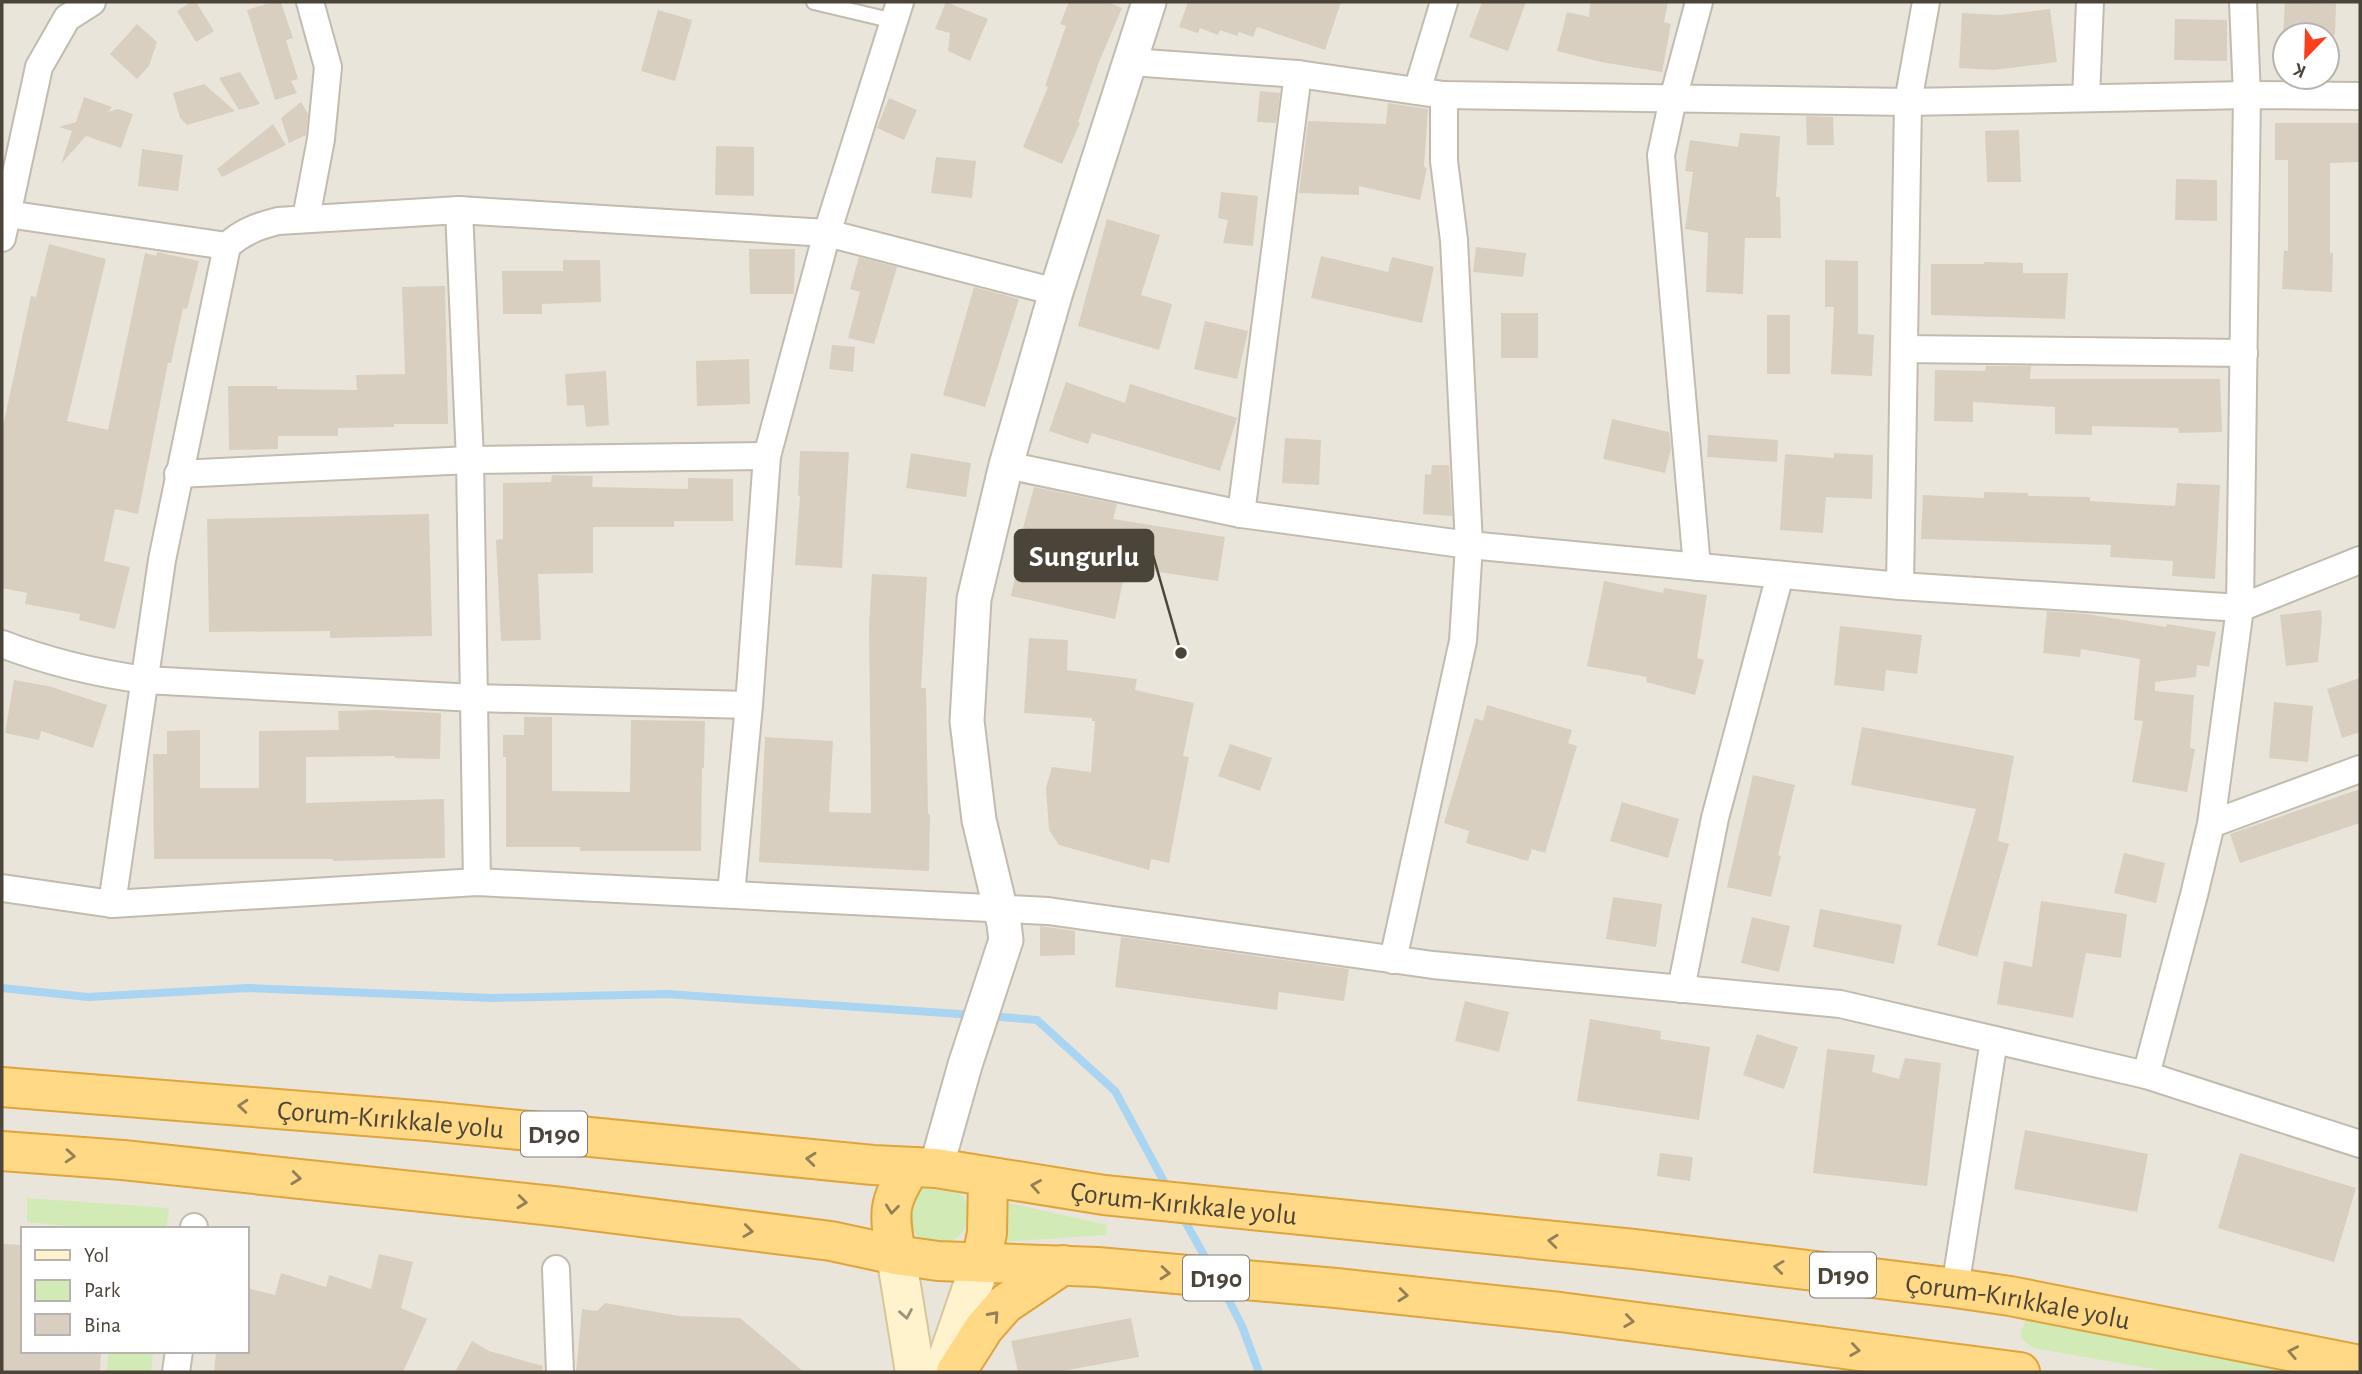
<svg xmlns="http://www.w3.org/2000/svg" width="2362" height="1374" viewBox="0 0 2362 1374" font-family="'Alegreya Sans',sans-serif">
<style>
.residential{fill:#eae5da;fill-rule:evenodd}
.green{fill:#d2eab5}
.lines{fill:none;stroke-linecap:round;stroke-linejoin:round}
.stream{stroke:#a9d4f2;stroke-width:8}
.building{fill:#d8cfc1}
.service-casing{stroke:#c2bbae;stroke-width:18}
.minor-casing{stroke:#c2bbae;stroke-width:30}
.tertiary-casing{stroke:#c2bbae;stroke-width:37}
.secondary-casing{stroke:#d6c79b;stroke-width:42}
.trunk-casing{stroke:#e0a43c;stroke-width:42}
.service{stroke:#fff;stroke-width:14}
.minor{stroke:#fff;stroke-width:26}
.tertiary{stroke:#fff;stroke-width:33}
.secondary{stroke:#fff3cd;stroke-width:38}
.trunk{stroke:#ffd985;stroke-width:38}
.oneway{stroke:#938057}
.oneway2{stroke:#9c937c}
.labels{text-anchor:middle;stroke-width:6;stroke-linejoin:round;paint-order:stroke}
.shield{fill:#fff;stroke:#817c74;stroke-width:2}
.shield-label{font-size:26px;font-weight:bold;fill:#4b4439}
.street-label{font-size:28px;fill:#4b4439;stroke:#fff}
.leader{fill:none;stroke:#4b4439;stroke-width:2.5}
.callout-dot{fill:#4b4439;stroke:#fff;stroke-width:2.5}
.callout{fill:#4b4439;stroke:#4b4439;stroke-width:2.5}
.callout-label{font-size:30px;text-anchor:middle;font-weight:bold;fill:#fff}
</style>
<rect width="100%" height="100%" fill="#f6f3ec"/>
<path class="residential" d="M2,2H2360V1372H2ZM2285,35H2327V77H2285ZM23,1229H247V1351H23Z"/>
<g class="green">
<circle cx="938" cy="1214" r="30"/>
<polygon points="27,1198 169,1208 166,1229 99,1229 27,1222"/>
<polygon points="1005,1202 1107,1225 1106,1235 1001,1242"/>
<polygon points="2035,1318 2310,1372 2171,1372 2033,1348 2021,1338 2021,1331 2026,1321"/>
<polygon points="108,1351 153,1351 151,1372 107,1372"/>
</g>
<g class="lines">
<g class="stream">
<polyline points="2,988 88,997 248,988 492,998 667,994 974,1015"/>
<polyline points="990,1016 1037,1020 1115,1091 1168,1189"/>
<polyline points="1182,1216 1210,1266"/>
<polyline points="1223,1289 1242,1326 1259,1372"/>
</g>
</g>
<g class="building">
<polygon points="191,2 196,2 214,31 196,42 177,11"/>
<polygon points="273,2 281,2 293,38 286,40 298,79 291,81 297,93 275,100 247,10"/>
<polygon points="946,2 988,19 970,61 948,51 950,33 935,29"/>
<polygon points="1069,2 1108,2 1122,8 1099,62 1078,122 1080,123 1062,164 1023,147 1048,87 1045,86 1066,26 1060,24"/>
<polygon points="1188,2 1341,2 1325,50 1257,27 1253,37 1239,32 1237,36 1220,30 1218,35 1200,28 1198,33 1179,27"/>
<polygon points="1482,2 1526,2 1508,51 1469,37"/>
<polygon points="1590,2 1668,2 1664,22 1671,24 1662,72 1601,62 1557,51 1567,12 1589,17"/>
<polygon points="2285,2 2336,4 2335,35 2283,35"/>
<polygon points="2050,9 2057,62 1993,70 1959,68 1962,13 2001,15"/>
<polygon points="658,10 692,20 675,81 641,71"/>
<polygon points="2175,19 2227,20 2227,61 2174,60"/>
<polygon points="137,24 157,42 149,66 137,79 110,54"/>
<polygon points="240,72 260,104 239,110 219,78"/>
<polygon points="204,84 235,111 187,125 180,118 173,93"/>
<polygon points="1260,91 1280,93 1276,123 1257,122"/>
<polygon points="84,97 112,107 108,112 118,109 133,114 121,148 86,136 61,164 72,131 59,127 76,122"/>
<polygon points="889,98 917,110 904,140 877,128"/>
<polygon points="301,102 308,114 306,135 289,143 281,118"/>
<polygon points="1388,103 1428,109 1424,167 1427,168 1420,200 1359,186 1359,195 1299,193 1308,121 1386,124"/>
<polygon points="1806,116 1833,117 1834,145 1807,145"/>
<polygon points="2275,123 2360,123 2360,162 2330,163 2330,253 2333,253 2332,292 2282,289 2284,250 2288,251 2288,160 2275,160"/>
<polygon points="273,124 286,145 222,177 217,169"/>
<polygon points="2019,130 2021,182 1987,182 1985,131"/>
<polygon points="1740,133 1780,136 1776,197 1780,197 1781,238 1745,238 1743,294 1706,292 1708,233 1685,229 1693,172 1685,171 1690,140 1738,147"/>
<polygon points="716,146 754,147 754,196 715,195"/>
<polygon points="142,149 183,155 178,191 138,186"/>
<polygon points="936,157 976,161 972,198 931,193"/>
<polygon points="2176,179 2217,180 2217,221 2175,220"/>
<polygon points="1221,192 1258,196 1253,246 1223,243 1228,220 1218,218"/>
<polygon points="1107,219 1160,235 1141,295 1172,304 1159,350 1078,326"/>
<polygon points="49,244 106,259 67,421 108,430 145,253 156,256 157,252 199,261 187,309 183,308 171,363 168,363 138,514 115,509 104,561 130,567 115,629 79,620 80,614 25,604 27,593 2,588 2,431 31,296 36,297"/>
<polygon points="1476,247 1526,253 1523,277 1473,272"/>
<polygon points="749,249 795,249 794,294 750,294"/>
<polygon points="1321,256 1388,272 1392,257 1434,267 1422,323 1311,298"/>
<polygon points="859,257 897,267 874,344 848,338 860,292 850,289"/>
<polygon points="563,260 600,260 601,302 542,304 542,314 503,314 502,271 563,271"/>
<polygon points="1825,260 1858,261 1858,334 1874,335 1872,376 1831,374 1834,307 1825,307"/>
<polygon points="1984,262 2023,263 2023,273 2068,273 2065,319 1931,315 1931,264 1984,264"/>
<polygon points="445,286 448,424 394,424 394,427 338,428 338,436 278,436 278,449 229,450 228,386 277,386 277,389 357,390 356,375 405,374 402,287"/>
<polygon points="974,287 1019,299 985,407 943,395"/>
<rect x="1501" y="313" width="37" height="45"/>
<rect x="1767" y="315" width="23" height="59"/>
<polygon points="1205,321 1248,331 1237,379 1194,369"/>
<polygon points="832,345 855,347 853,372 829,369"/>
<polygon points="749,359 750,404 697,406 696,361"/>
<polygon points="1986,366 2031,366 2030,379 2220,379 2222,432 2179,433 2178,428 2092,426 2092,435 2055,434 2055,407 1973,402 1973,422 1934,421 1935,370 1985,371"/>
<polygon points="606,371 609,425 586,427 584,405 567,406 565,374"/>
<polygon points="1066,382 1125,403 1130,384 1237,418 1220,471 1092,433 1088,444 1049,431"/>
<polygon points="1612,419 1669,432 1671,448 1665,473 1603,459"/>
<polygon points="1708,435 1778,440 1777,462 1707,457"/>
<polygon points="1285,438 1321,440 1319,485 1282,483"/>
<polygon points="800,451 849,452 842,568 795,565 800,496 798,496"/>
<polygon points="911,453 971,463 966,497 906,488"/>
<polygon points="1834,453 1873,455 1872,499 1826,497 1823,533 1780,530 1785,454 1834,458"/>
<polygon points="1432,465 1449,465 1452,516 1423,514 1425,474 1431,475"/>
<polygon points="552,475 593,476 592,487 688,489 688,478 733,479 733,521 674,521 674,527 593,527 593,573 538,574 541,640 501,641 496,540 503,539 503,483 551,482"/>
<polygon points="2177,483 2220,485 2215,579 2172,576 2173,561 2110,557 2111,545 1921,539 1923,495 1984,498 1984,492 2028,493 2028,496 2090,497 2090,501 2175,506"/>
<polygon points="1034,487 1117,504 1113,519 1225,537 1218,581 1126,567 1115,619 1011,596 1025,528 1023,528"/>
<polygon points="429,514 432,636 330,638 330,631 209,632 207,519"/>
<polygon points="872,574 927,577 921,688 926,688 928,814 930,814 929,871 759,862 765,737 833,741 829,812 871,813 869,627"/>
<polygon points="1604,581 1663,593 1664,588 1707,595 1697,658 1704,660 1695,695 1646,682 1647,677 1587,666"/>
<polygon points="2321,610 2322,621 2318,662 2286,666 2280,615"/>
<polygon points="2047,611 2087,614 2166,627 2167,624 2216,632 2209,667 2197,665 2196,677 2155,682 2155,691 2194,695 2190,748 2195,749 2187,792 2132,782 2143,721 2134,720 2140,659 2081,649 2080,657 2043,653"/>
<polygon points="1840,626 1922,635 1917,674 1886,670 1884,691 1834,685"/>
<polygon points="1029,638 1068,640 1067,670 1137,679 1135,690 1194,703 1183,756 1189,757 1169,863 1151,859 1149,870 1059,845 1049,830 1046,788 1052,767 1091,772 1095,721 1092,721 1092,718 1024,713"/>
<polygon points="2360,678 2360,732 2342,738 2327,689"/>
<polygon points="14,680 48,686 107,705 93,748 41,731 39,740 5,733"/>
<polygon points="2274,702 2313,706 2308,762 2269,758"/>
<polygon points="1487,705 1572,730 1568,743 1577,746 1545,853 1532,849 1528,861 1466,843 1469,831 1444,823 1475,718 1483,721"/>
<polygon points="377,710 441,713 440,759 395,758 395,756 306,757 306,803 444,799 445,858 333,861 333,859 154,859 153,754 167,754 167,731 200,730 200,788 259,788 259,731 339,730 338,711"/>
<polygon points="524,717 552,717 552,791 630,792 631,720 705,721 704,768 702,768 701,851 580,851 580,847 506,847 506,757 503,757 503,735 524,735"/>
<polygon points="1862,727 2014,756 1998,841 2009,844 1977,957 1937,945 1976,809 1851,785"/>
<polygon points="1230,744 1272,758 1260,791 1218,776"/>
<polygon points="1753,775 1795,785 1778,855 1781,856 1771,897 1727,887"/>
<polygon points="2360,789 2360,823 2240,863 2230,834"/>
<polygon points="1622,802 1679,819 1668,858 1610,841"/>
<polygon points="2124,853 2165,863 2156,903 2114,893"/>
<polygon points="1613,897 1662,904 1656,947 1606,939"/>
<polygon points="2041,901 2127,914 2121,958 2086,953 2073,1018 1997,1004 2004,961 2032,967"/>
<polygon points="1820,909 1902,925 1894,964 1813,947"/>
<polygon points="1752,917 1790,926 1779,972 1741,963"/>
<polygon points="1040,926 1075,931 1075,955 1040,956"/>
<polygon points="1121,937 1349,969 1344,1001 1279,992 1277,1010 1115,987"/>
<polygon points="1465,1001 1509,1012 1499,1052 1455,1041"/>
<polygon points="1590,1019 1661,1031 1660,1039 1710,1047 1699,1120 1577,1101"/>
<polygon points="1757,1034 1798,1047 1784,1089 1743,1075"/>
<polygon points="1827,1049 1875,1055 1872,1072 1899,1079 1905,1058 1941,1063 1927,1186 1813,1173"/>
<polygon points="2025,1130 2148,1154 2137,1212 2014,1189"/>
<polygon points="1660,1153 1693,1157 1690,1181 1657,1176"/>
<polygon points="2240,1153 2356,1188 2334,1262 2218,1228"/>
<polygon points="2,1244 23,1245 23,1351 101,1351 100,1372 2,1372"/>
<polygon points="379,1254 413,1262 401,1308 427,1319 403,1372 214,1372 216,1351 247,1351 247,1288 275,1295 281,1273 326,1287 329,1275 371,1289"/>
<polygon points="605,1303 679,1316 740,1318 804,1372 576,1372 582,1309 597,1311"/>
<polygon points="1131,1318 1139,1357 1057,1372 1018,1372 1011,1341"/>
<polygon points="472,1341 489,1351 543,1366 542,1372 455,1372"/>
</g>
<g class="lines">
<g class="service-casing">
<polyline id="service" points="814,2 894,21"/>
</g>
<g class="minor-casing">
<g id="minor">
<polyline points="1131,62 1298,74 1444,95 1908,102 2247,95 2360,96"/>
<polyline points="1417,91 1444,2"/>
<polyline points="2086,98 2090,2"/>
<polyline points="459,210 470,460 477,882"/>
<path d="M7,214L227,246C242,232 258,226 278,221L459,210L827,233L1056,292"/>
<polyline points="306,218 321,139 328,67 310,2"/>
<polyline points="2,238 39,67 67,18 92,2"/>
<polyline points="1904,349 2244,353"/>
<polyline points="1006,465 1241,514 1469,545 1900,586 2240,608 2360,560"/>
<polyline points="178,474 470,460 767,456"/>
<polyline points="1241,514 1298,74"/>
<polyline points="1697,567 1661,155 1673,99 1699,2"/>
<polyline points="1900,586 1908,102 1926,2"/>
<path d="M2,644C49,662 95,673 145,680L474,698L749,705"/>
<polyline points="2211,824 2360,769"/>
<polyline points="2,888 112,904 477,882 1048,911 1433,965 1840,1004 2146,1075 2360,1144"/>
<polyline points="731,894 749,705 767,456 827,233 900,2"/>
<polyline points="112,904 162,560 227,246"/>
<polyline points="1393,960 1463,641 1469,545 1454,240 1444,161 1444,95"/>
<polyline points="1681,989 1715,818 1780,575"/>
<polyline points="2146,1075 2194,895 2211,824 2240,608 2247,95 2243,2"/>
<polyline points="194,1229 194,1227"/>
<polyline points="556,1269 560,1372"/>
<polyline points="1955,1288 1994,1040"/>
<polyline points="176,1372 179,1351"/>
</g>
</g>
<g class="tertiary-casing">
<polyline id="tertiary" points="936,1168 965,1065 1006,940 1004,924 979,820 967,721 974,599 1006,465 1056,292 1149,2"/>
</g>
<g class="secondary-casing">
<g id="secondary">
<polyline points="896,1255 915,1372"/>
<polyline points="943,1372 981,1262"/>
</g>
</g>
<g class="trunk-casing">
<g id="trunk">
<path id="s1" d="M2,1087L428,1121L873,1165L936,1168L1104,1195L1634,1249L1955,1288L2010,1296L2360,1365"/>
<polyline points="2,1151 123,1160 562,1207 831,1241 896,1255 938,1261 1097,1267 1336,1288 1560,1312 2020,1372"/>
<path d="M896,1255C889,1212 887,1204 911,1167"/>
<polyline points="981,1262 987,1233 988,1177"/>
<polyline points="956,1372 984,1328 1005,1304 1063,1265"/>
</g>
</g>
<use href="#service" class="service"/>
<use href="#minor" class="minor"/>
<use href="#tertiary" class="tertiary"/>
<use href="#secondary" class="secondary"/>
<use href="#trunk" class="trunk"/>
</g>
<defs><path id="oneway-chevron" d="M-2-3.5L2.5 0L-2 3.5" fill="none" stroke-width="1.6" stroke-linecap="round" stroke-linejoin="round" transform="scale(1.75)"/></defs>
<g class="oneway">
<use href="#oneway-chevron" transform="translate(243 1106) rotate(-175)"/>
<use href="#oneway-chevron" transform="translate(70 1156) rotate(4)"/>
<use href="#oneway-chevron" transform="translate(811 1159) rotate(-174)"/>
<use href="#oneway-chevron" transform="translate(296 1178) rotate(6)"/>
<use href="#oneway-chevron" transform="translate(1036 1186) rotate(-170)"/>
<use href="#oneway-chevron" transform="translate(522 1202) rotate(6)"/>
<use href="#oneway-chevron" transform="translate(892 1209) rotate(96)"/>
<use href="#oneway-chevron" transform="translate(748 1231) rotate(7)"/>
<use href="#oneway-chevron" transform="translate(1553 1241) rotate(-174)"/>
<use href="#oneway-chevron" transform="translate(1779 1267) rotate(-173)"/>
<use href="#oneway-chevron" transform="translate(1165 1273) rotate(5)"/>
<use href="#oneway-chevron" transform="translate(1403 1295) rotate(6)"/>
<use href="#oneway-chevron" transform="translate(994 1316) rotate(-48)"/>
<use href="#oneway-chevron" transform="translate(1629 1321) rotate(8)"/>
<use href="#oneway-chevron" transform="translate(1855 1350) rotate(8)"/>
<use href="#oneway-chevron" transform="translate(2293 1352) rotate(-169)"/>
</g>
<use class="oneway2" href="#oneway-chevron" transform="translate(906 1314) rotate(80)"/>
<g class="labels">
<g class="shield">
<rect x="521" y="1111.5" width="66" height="45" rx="5"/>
<rect x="1810" y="1252.5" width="66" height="45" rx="5"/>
<rect x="1183" y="1255.5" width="66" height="45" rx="5"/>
</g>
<g class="shield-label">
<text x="554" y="1143">D190</text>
<text x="1843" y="1284">D190</text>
<text x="1216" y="1287">D190</text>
</g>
<g class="street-label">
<text dy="10" stroke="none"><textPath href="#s1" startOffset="390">Çorum-Kırıkkale yolu</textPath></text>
<text dy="10" stroke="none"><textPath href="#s1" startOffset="1188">Çorum-Kırıkkale yolu</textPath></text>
<text dy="10" stroke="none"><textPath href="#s1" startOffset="2028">Çorum-Kırıkkale yolu</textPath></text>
</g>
</g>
<path class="leader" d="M1181 653L1153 555"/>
<circle class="callout-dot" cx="1181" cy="653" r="7"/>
<rect class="callout" x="1015" y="530" width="138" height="51" rx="7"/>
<g class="callout-label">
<text x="1084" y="566">Sungurlu</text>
</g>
<rect width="2362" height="1374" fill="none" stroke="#4b4439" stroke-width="7"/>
<rect x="21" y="1227" width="228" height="126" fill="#ffffff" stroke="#b7b4b0" stroke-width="2"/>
<rect x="35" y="1250" width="35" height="10" fill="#fff3cd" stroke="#b7b4b0" stroke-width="2"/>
<text x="84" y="1262" font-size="21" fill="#4b4439">Yol</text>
<rect x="35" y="1280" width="35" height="21" fill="#d2eab5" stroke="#b7b4b0" stroke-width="2"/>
<text x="84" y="1297" font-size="21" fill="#4b4439">Park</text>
<rect x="35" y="1314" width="35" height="21" fill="#d8cfc1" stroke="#b7b4b0" stroke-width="2"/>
<text x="84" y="1332" font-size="21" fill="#4b4439">Bina</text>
<g transform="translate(2306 56) rotate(203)"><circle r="33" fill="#ffffff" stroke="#b7b4b0" stroke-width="2"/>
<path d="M0-5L12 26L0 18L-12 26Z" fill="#fc3f1d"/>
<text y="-10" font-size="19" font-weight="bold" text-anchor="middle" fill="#4b4439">K</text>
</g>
</svg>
